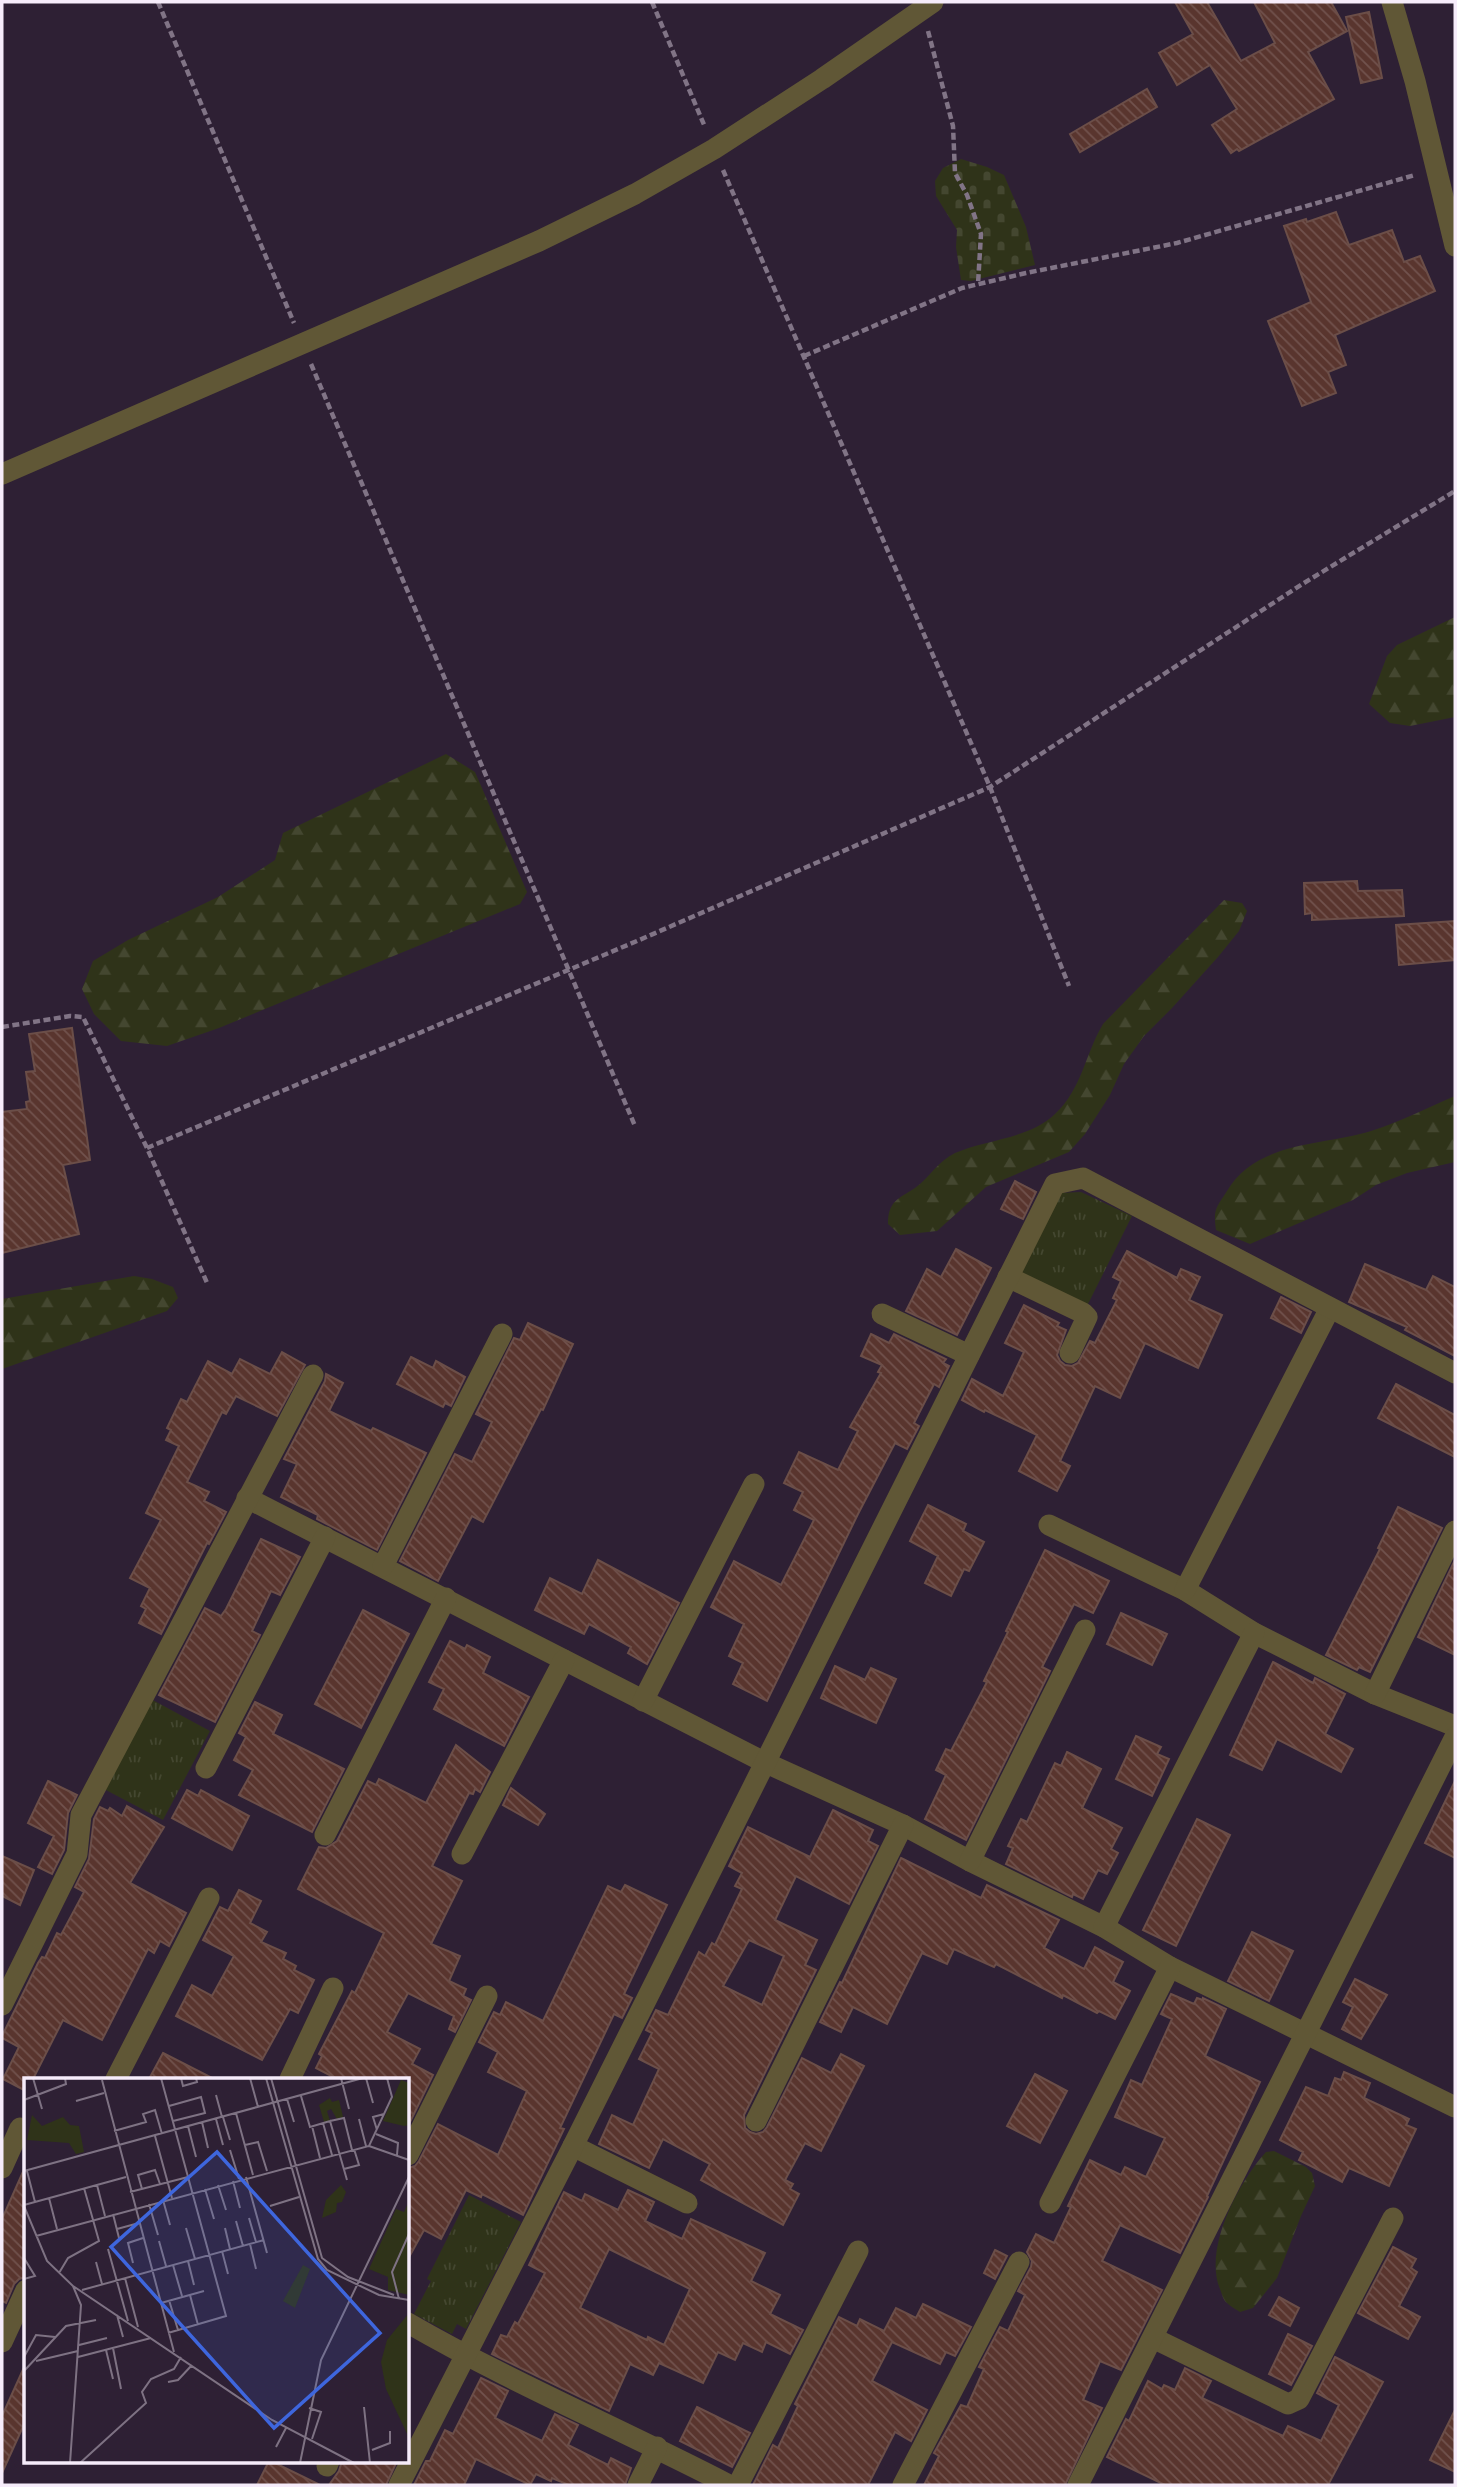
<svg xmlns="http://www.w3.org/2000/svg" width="1457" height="2487" viewBox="0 0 1457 2487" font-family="Cabin,sans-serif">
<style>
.grass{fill:url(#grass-tufts)}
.forest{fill:url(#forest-firs)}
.cemetery{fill:url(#cemetery-stones)}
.building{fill:url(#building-back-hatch);stroke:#6b4e48;stroke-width:2;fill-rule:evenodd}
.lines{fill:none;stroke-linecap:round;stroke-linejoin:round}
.path{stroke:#817486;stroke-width:4.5;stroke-dasharray:7 3.5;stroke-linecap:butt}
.minor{stroke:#605736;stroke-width:21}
.tertiary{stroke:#605736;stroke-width:21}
.inset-road{fill:none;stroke:#7e7283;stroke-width:2}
.view{fill:#3e66dd;fill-opacity:0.15;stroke:#3e66dd;stroke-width:3.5}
.inset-edge{fill:none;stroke:#f6ecfa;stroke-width:3.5}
</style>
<defs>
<pattern id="grass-tufts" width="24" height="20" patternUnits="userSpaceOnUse" patternTransform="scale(1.75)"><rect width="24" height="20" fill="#2f3319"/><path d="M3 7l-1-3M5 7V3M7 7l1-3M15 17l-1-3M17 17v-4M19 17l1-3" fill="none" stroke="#444730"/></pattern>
<pattern id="forest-firs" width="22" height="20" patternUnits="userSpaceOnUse" patternTransform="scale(1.75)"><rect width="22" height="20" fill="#2f3319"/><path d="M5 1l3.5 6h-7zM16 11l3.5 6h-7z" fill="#444730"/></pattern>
<pattern id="cemetery-stones" width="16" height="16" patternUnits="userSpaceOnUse" patternTransform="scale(1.75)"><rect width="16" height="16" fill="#2f3319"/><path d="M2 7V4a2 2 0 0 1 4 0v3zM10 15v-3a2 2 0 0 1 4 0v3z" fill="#444730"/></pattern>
<pattern id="building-back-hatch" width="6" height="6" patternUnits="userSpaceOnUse" patternTransform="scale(1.75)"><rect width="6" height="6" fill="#59352e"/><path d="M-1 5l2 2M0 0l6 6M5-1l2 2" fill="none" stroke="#71524d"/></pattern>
</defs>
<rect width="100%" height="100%" fill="#2e2034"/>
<g class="grass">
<polygon points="1081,1192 1132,1216 1087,1306 1017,1271 1058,1193"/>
<polygon points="149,1698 210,1731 163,1820 102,1788"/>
<polygon points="469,2195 521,2222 466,2329 457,2324 452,2334 414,2314 431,2281 427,2279"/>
</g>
<g class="forest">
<polygon points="1455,617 1455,717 1410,726 1390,723 1369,704 1387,656 1397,645"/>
<polygon points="446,754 475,772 527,892 520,904 219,1028 167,1046 121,1041 94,1014 82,989 93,961 128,940 218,897 275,860 283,833"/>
<path d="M1224,900L1242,903L1247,911L1239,931L1218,957L1172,1008L1144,1036L1124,1064L1110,1095L1085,1134L1069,1152L986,1187L937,1231L900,1235L888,1224C888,1201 898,1199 915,1188C929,1178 938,1161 955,1153C987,1139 1029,1139 1055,1114C1082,1089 1085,1054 1103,1024Z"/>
<path d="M1455,1096V1162L1407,1173L1376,1185L1353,1200L1250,1244L1216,1230C1213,1209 1216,1208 1227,1191C1256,1141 1322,1146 1371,1131C1399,1122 1427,1108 1455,1096Z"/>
<polygon points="134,1276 152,1279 173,1287 178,1298 167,1311 2,1369 2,1299"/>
<path d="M1274,2151L1306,2167L1312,2173L1315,2186L1301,2216L1277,2278L1253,2308L1240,2312C1236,2309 1231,2307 1227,2303C1223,2300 1222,2294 1220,2289C1203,2249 1239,2181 1266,2152Z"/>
</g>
<polygon class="cemetery" points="961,159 987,167 1004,175 1026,227 1035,265 971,281 961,280 956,247 957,230 936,196 935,181 943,168"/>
<g class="building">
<polygon points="1175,2 1207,2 1241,61 1275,43 1254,2 1331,2 1347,31 1308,52 1334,99 1239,151 1237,149 1231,153 1212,125 1237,109 1210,65 1177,85 1159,53 1193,34"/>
<polygon points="1369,12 1382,78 1361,83 1346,17"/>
<polygon points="1147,89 1157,107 1080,152 1070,134"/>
<polygon points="1336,212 1349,245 1392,230 1404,262 1420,256 1435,291 1335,335 1346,365 1328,372 1336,393 1302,406 1268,321 1311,302 1284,226 1306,219 1307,222"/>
<polygon points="1357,881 1358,891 1402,890 1404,916 1312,920 1312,913 1305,914 1304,883"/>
<polygon points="1455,921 1455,960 1399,965 1396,925"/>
<polygon points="72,1028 90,1160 63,1165 79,1234 2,1253 2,1112 27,1109 26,1102 30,1101 26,1072 35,1071 29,1034"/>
<polygon points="1015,1181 1036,1192 1023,1219 1001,1209"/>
<polygon points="956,1249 991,1268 957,1335 906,1311 927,1269 941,1277"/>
<polygon points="1127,1251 1177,1278 1181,1269 1200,1277 1189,1300 1222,1315 1198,1368 1145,1343 1120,1398 1095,1386 1060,1461 1070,1466 1057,1491 1019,1471 1037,1435 985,1410 984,1412 962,1400 972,1379 1003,1396 1024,1352 1005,1343 1024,1305 1059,1323 1057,1326 1066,1330 1057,1355 1060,1361 1065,1365 1072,1366 1078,1363 1090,1341 1095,1343 1117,1300 1113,1298 1121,1281 1113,1277"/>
<polygon points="1365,1264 1426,1290 1433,1276 1455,1287 1455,1356 1405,1330 1407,1327 1349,1302"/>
<polygon points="1281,1297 1311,1312 1301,1333 1271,1318"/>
<polygon points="528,1323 573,1344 543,1410 541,1409 483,1522 472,1516 438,1581 400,1561 455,1454 472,1462 492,1422 476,1414 514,1338 520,1340"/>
<polygon points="871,1334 889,1343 894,1334 946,1359 943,1363 949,1366 939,1387 934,1384 914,1423 919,1426 907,1449 895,1443 858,1514 767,1701 733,1684 743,1663 729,1656 744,1624 711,1607 734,1561 781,1585 814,1520 794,1510 803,1492 784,1483 799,1452 838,1470 858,1431 850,1427 881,1373 878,1372 882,1365 861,1356"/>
<polygon points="282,1352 305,1365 277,1416 236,1396 226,1414 222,1412 187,1482 209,1492 204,1501 226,1512 209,1544 207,1543 161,1634 139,1623 146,1609 141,1606 150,1588 130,1578 161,1520 146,1513 179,1446 166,1440 171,1430 167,1428 181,1399 187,1402 208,1361 232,1374 240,1359 270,1374"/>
<polygon points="411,1357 433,1368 436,1361 465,1377 451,1406 445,1403 443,1407 397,1384"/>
<polygon points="326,1374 343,1383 329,1411 371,1431 373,1428 426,1453 377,1550 317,1519 318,1515 281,1497 297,1464 284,1459 325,1381"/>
<polygon points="1396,1384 1455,1415 1455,1457 1378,1418"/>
<polygon points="928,1505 966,1524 963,1531 984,1542 969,1571 964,1569 951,1596 925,1583 938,1556 910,1541"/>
<polygon points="1398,1507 1442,1528 1370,1672 1359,1667 1357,1670 1326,1655 1380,1549 1378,1548"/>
<polygon points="261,1539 300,1557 280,1595 271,1591 252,1631 260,1635 215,1722 159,1695 205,1608 221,1616 226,1609"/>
<polygon points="1045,1550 1109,1581 1093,1613 1074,1604 1042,1667 1050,1671 966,1840 925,1819 946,1775 936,1770 946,1749 951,1751 987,1682 984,1681 1008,1632 1006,1631"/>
<polygon points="598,1560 679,1603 647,1664 628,1653 631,1647 589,1624 584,1634 535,1610 550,1578 582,1594"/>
<polygon points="1455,1560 1455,1655 1418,1637"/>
<polygon points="363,1610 409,1634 361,1728 315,1704"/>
<polygon points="1121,1613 1167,1634 1152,1665 1107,1644"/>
<polygon points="450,1641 465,1649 467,1645 490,1657 483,1673 529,1697 504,1746 434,1709 444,1689 429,1682"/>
<polygon points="1273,1662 1313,1683 1315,1678 1345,1694 1325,1734 1353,1749 1341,1772 1277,1739 1262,1770 1230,1755"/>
<polygon points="835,1666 865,1680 871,1668 896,1679 876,1723 821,1698"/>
<polygon points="255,1702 282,1715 273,1734 344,1769 312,1832 239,1795 253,1770 234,1760 246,1737 239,1733"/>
<polygon points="1136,1736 1161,1747 1157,1754 1169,1759 1152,1796 1116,1779"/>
<polygon points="456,1745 490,1772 480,1792 475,1789 473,1794 469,1793 432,1866 462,1881 431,1944 460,1956 449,1981 466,1989 463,1996 471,2000 455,2032 449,2029 454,2016 408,1993 387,2032 420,2049 412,2064 433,2075 408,2126 408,2079 337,2079 316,2068 322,2056 319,2054 352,1991 355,1993 384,1933 298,1889 319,1847 326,1848 337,1841 368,1781 376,1785 379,1779 426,1803"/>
<polygon points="1067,1752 1101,1769 1082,1808 1122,1828 1111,1849 1118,1853 1107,1874 1098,1870 1083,1899 1073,1894 1072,1897 1006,1864 1013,1848 1008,1846 1021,1819 1027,1822 1055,1763 1061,1766"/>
<polygon points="48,1781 77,1795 68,1813 64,1850 52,1874 38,1867 54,1836 28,1823"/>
<polygon points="1455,1781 1455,1858 1425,1843"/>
<polygon points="511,1788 545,1814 538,1825 503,1805"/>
<polygon points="187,1790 198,1796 201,1790 249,1816 232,1850 172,1818"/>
<polygon points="127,1806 164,1827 130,1883 186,1913 169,1946 160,1941 154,1953 148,1949 102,2040 63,2020 33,2079 26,2079 26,2091 3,2079 19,2047 2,2038 2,2036 38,1963 42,1957 45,1958 57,1933 61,1935 84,1892 75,1887 89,1859 94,1819 100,1807 108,1811 110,1808 122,1816"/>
<path d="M833,1810L873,1830L868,1841L878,1846L849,1904L796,1876L775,1920L817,1940L805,1965L816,1970L744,2115L745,2128L750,2132L756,2134L763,2132L767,2127L802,2058L831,2073L841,2054L864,2066L821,2151L805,2143L785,2180L793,2184L790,2189L799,2194L783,2225L701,2180L710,2164L663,2139L649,2168L599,2144L612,2115L633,2125L659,2069L639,2059L652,2033L646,2030L656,2010L668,2015L699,1952L705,1956L712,1943L715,1945L742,1889L735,1886L742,1873L729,1866L748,1827L810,1857ZM749,1940L784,1956L762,2005L723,1986Z"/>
<polygon points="1197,1819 1230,1835 1176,1946 1143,1930"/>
<polygon points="2,1856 34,1870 20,1905 2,1896"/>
<polygon points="901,1858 981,1898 987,1885 1059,1920 1044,1948 1084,1969 1095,1947 1123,1962 1113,1982 1130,1991 1115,2019 1099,2011 1097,2013 1063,1995 1062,1998 996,1964 994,1967 954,1949 947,1964 922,1953 887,2024 853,2007 841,2032 820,2022 840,1982 842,1983"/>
<polygon points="625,1885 667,1905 624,1994 632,1998 622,2018 614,2014 560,2128 564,2129 523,2215 482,2194 481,2197 466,2190 441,2239 424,2230 408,2259 408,2168 415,2166 419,2161 438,2124 498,2155 527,2091 488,2072 498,2052 479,2042 494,2012 500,2015 506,2002 543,2021 608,1886 621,1892"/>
<polygon points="239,1890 261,1901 250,1923 267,1932 261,1942 286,1953 283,1959 296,1966 294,1970 314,1980 298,2013 290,2009 262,2060 176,2016 192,1985 212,1996 234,1956 203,1940 220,1907 228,1911"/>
<polygon points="1252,1932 1293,1951 1269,2001 1228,1981"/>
<polygon points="1355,1979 1387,1995 1361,2039 1342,2029 1353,2007 1343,2002"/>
<polygon points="1171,1994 1194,2004 1197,1998 1203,2000 1203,1998 1226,2009 1205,2056 1260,2082 1207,2196 1208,2197 1180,2253 1120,2225 1102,2261 1162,2290 1121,2370 1100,2361 1083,2400 1102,2408 1065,2485 924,2485 939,2456 934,2453 961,2405 967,2407 984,2369 979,2367 1000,2327 1008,2331 1025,2295 1018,2291 1031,2267 1032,2261 1027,2252 1036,2234 1054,2243 1071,2207 1068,2206 1090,2160 1121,2175 1125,2167 1146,2177 1165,2138 1115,2117 1131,2080 1142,2085 1172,2019 1161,2014"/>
<polygon points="163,2053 214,2079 149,2079"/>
<polygon points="1344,2072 1370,2083 1364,2098 1409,2119 1406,2125 1416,2129 1389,2186 1349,2168 1342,2182 1299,2160 1303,2152 1280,2140 1306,2087 1328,2096 1335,2078 1341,2080"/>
<polygon points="1035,2074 1067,2091 1040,2143 1007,2126"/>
<polygon points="26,2165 26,2277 19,2279 14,2284 6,2303 2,2301 2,2219"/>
<path d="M628,2190L654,2202L645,2221L682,2239L691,2219L765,2253L751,2281L780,2295L770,2314L803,2330L790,2354L766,2342L762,2352L743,2343L735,2360L718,2352L703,2383L659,2363L653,2375L630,2364L609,2411L492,2354L501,2335L507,2337L515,2322L518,2324L545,2273L529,2265L564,2192L582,2201L585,2194L618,2210ZM609,2249L690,2289L664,2345L648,2337L647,2340L580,2308Z"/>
<polygon points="1393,2247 1416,2259 1411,2268 1417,2272 1399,2306 1420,2317 1408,2339 1358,2313"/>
<polygon points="995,2250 1007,2256 995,2279 984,2273"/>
<polygon points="1279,2297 1299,2308 1290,2326 1269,2315"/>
<polygon points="923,2304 971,2327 955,2356 946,2352 940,2364 892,2342 872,2381 927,2410 911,2441 895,2432 868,2485 753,2485 773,2445 778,2448 798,2406 795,2404 839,2317 857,2326 860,2319 884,2331 896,2308 916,2318"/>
<polygon points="1288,2334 1312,2346 1291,2385 1269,2374"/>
<polygon points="1335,2357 1383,2382 1328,2485 1165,2485 1107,2457 1126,2419 1129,2421 1148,2381 1162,2389 1164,2385 1175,2390 1185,2368 1211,2381 1202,2398 1283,2436 1288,2426 1321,2441 1339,2405 1317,2393"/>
<polygon points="26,2363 26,2420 2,2473 2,2416"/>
<polygon points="481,2378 508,2391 495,2418 542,2441 555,2414 578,2425 568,2445 608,2465 611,2458 631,2468 625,2485 569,2485 552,2478 551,2481 536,2474 530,2485 476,2459 464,2485 414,2485 426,2461 430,2461 445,2430 453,2434"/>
<polygon points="697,2407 750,2433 732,2467 680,2441"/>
<polygon points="1455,2410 1455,2472 1430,2460"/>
<polygon points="269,2461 271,2461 320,2485 257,2485"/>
<polygon points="342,2461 397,2461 386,2485 329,2485 339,2471"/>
</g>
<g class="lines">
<g class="path">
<polyline points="158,2 294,323"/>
<polyline points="652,2 705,127"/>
<polyline points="928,31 953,126 955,173 967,195 981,234 978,284"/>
<polyline points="723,170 990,787 1069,986"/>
<polyline points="804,356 962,288 1026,273 1177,243 1415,175"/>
<polyline points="311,364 635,1126"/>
<polyline points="2,1027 70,1016 83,1017 147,1148 208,1285"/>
<polyline points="147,1148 637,941 990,787 1304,583 1455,491"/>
</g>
<g class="minor">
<polyline points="1392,2 1415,81 1455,246"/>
<polyline points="1008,1277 1083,1313 1087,1317 1070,1353"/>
<polyline points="882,1314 969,1355"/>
<polyline points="247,1498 764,1762 903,1825 970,1861 1104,1927 1170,1967 1455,2107"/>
<polyline points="1049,1525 1185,1590 1254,1633 1375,1694 1455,1726"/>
<polyline points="383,1566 502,1334"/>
<polyline points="1185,1590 1330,1308"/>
<polyline points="1375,1694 1455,1531"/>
<polyline points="643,1701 754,1484"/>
<polyline points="206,1768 325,1537"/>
<polyline points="325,1835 446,1598"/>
<polyline points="462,1854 564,1660"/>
<polyline points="970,1861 1085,1630"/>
<polyline points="1104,1927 1254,1633"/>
<polyline points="2,2005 77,1854 81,1815 313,1375"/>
<polyline points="116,2079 209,1898"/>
<polyline points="290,2079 333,1988"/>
<polyline points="756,2121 903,1825"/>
<polyline points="573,2146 687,2203"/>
<polyline points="408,2155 487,1996"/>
<polyline points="2,2168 20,2128"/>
<polyline points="1050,2203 1170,1967"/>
<path d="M408,2323C512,2383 623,2430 729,2485"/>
<polyline points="1153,2338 1288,2404 1299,2399 1393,2218"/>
<polyline points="2,2342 26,2290"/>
<polyline points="327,2466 329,2461"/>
<polyline points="399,2485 573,2146 1055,1184 1083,1178 1455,1373"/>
<polyline points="638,2485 657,2447"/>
<polyline points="738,2485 858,2251"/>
<polyline points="903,2485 1019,2262"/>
<polyline points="1078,2485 1455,1737"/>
</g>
<polyline class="tertiary" points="2,474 539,241 635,194 714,149 822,79 933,2"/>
</g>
<g transform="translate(24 2078)">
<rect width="385" height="385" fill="#2e2034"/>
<path d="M306,20L308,24L315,22L319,39L313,41L307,31L303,33L306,43L300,44L295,27Z" fill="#2f3319"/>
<path d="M377,2L385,5V47L380,48L359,43ZM8,37L18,48L39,39L46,47L55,48L60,74L52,76L45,65L3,62ZM317,107L322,114L318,124L313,125L312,134L298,140L302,122ZM279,187L286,191L271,230L259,223ZM385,235V360L362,311L357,284L363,262Z" fill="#2f3319"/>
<path d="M385,123V217L364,212V199L345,191L372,131L380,134Z" fill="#2f3319"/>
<path class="inset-road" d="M9,0L18,31M137,0L202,238L144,255M157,0L159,8L173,4L172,0M226,0L234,29M242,0L294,181L303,192L355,217L385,222M247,0L298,180L324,199L370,217M317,0L325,31M342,0L349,25M78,2L150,274M192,17L198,39M277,18L286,49L306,43L323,102M263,21L270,44M0,22L42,6L41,0M52,23L80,15M145,28L177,19L181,35L149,43M212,35L229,97M199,39L206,62M192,41L199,67M335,41L342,68M306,43L320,40L328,72M178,44L184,70M299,45L308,77M164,48L172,79M288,48L296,80M353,52L349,39L360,36M90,53L122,44L119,36L131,32L138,56M352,56L374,65L373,77M131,58L148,120M221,67L234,64L243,93M345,68L385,82M206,72L215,101M320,91L335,87L330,71M0,93L339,0M3,93L11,124M222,99L243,175M209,103L216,130M73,107L81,138M194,107L202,132M118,111L114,97L131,92L136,106M181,111L190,141M106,114L164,99M25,120L33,151M139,122L146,147M125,126L134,157M0,127L102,99M0,128L23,183L49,208L57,227L46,385M246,128L275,119M89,136L95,160M225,140L232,164M212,143L219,168M162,150L171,181M201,150L206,171M93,151L115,145M12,158L345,68L368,19L363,0M135,163L142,188M226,166L232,191M84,171L104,243M198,173L204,196M0,180L11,198L0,201M164,183L170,207M72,184L78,206M109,185L104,165L119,160M149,187L158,218M35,195L44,180L75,163L60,110M101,200L114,249M49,208L248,342L330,385M58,212L240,162M166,217L174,247M375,221L368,194L385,156M145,222L154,252M137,225L180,213M93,237L99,259M55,267L83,260M89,270L97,311M82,272L89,301M0,279L12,257L31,259M54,279L127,260M12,283L54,273M0,293L42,248L72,242M144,304L154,302L168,287M340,329L346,385M285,330L297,334L288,361M252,369L262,350M348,372L366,365V353M56,385L122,325L118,314L127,301L150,291L157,279M276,385L297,282L385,99"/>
<path class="view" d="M193,74L356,255L250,350L87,169Z"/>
<rect width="385" height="385" class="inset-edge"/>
</g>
<rect width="1457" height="2487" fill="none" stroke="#f6ecfa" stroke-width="7"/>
</svg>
